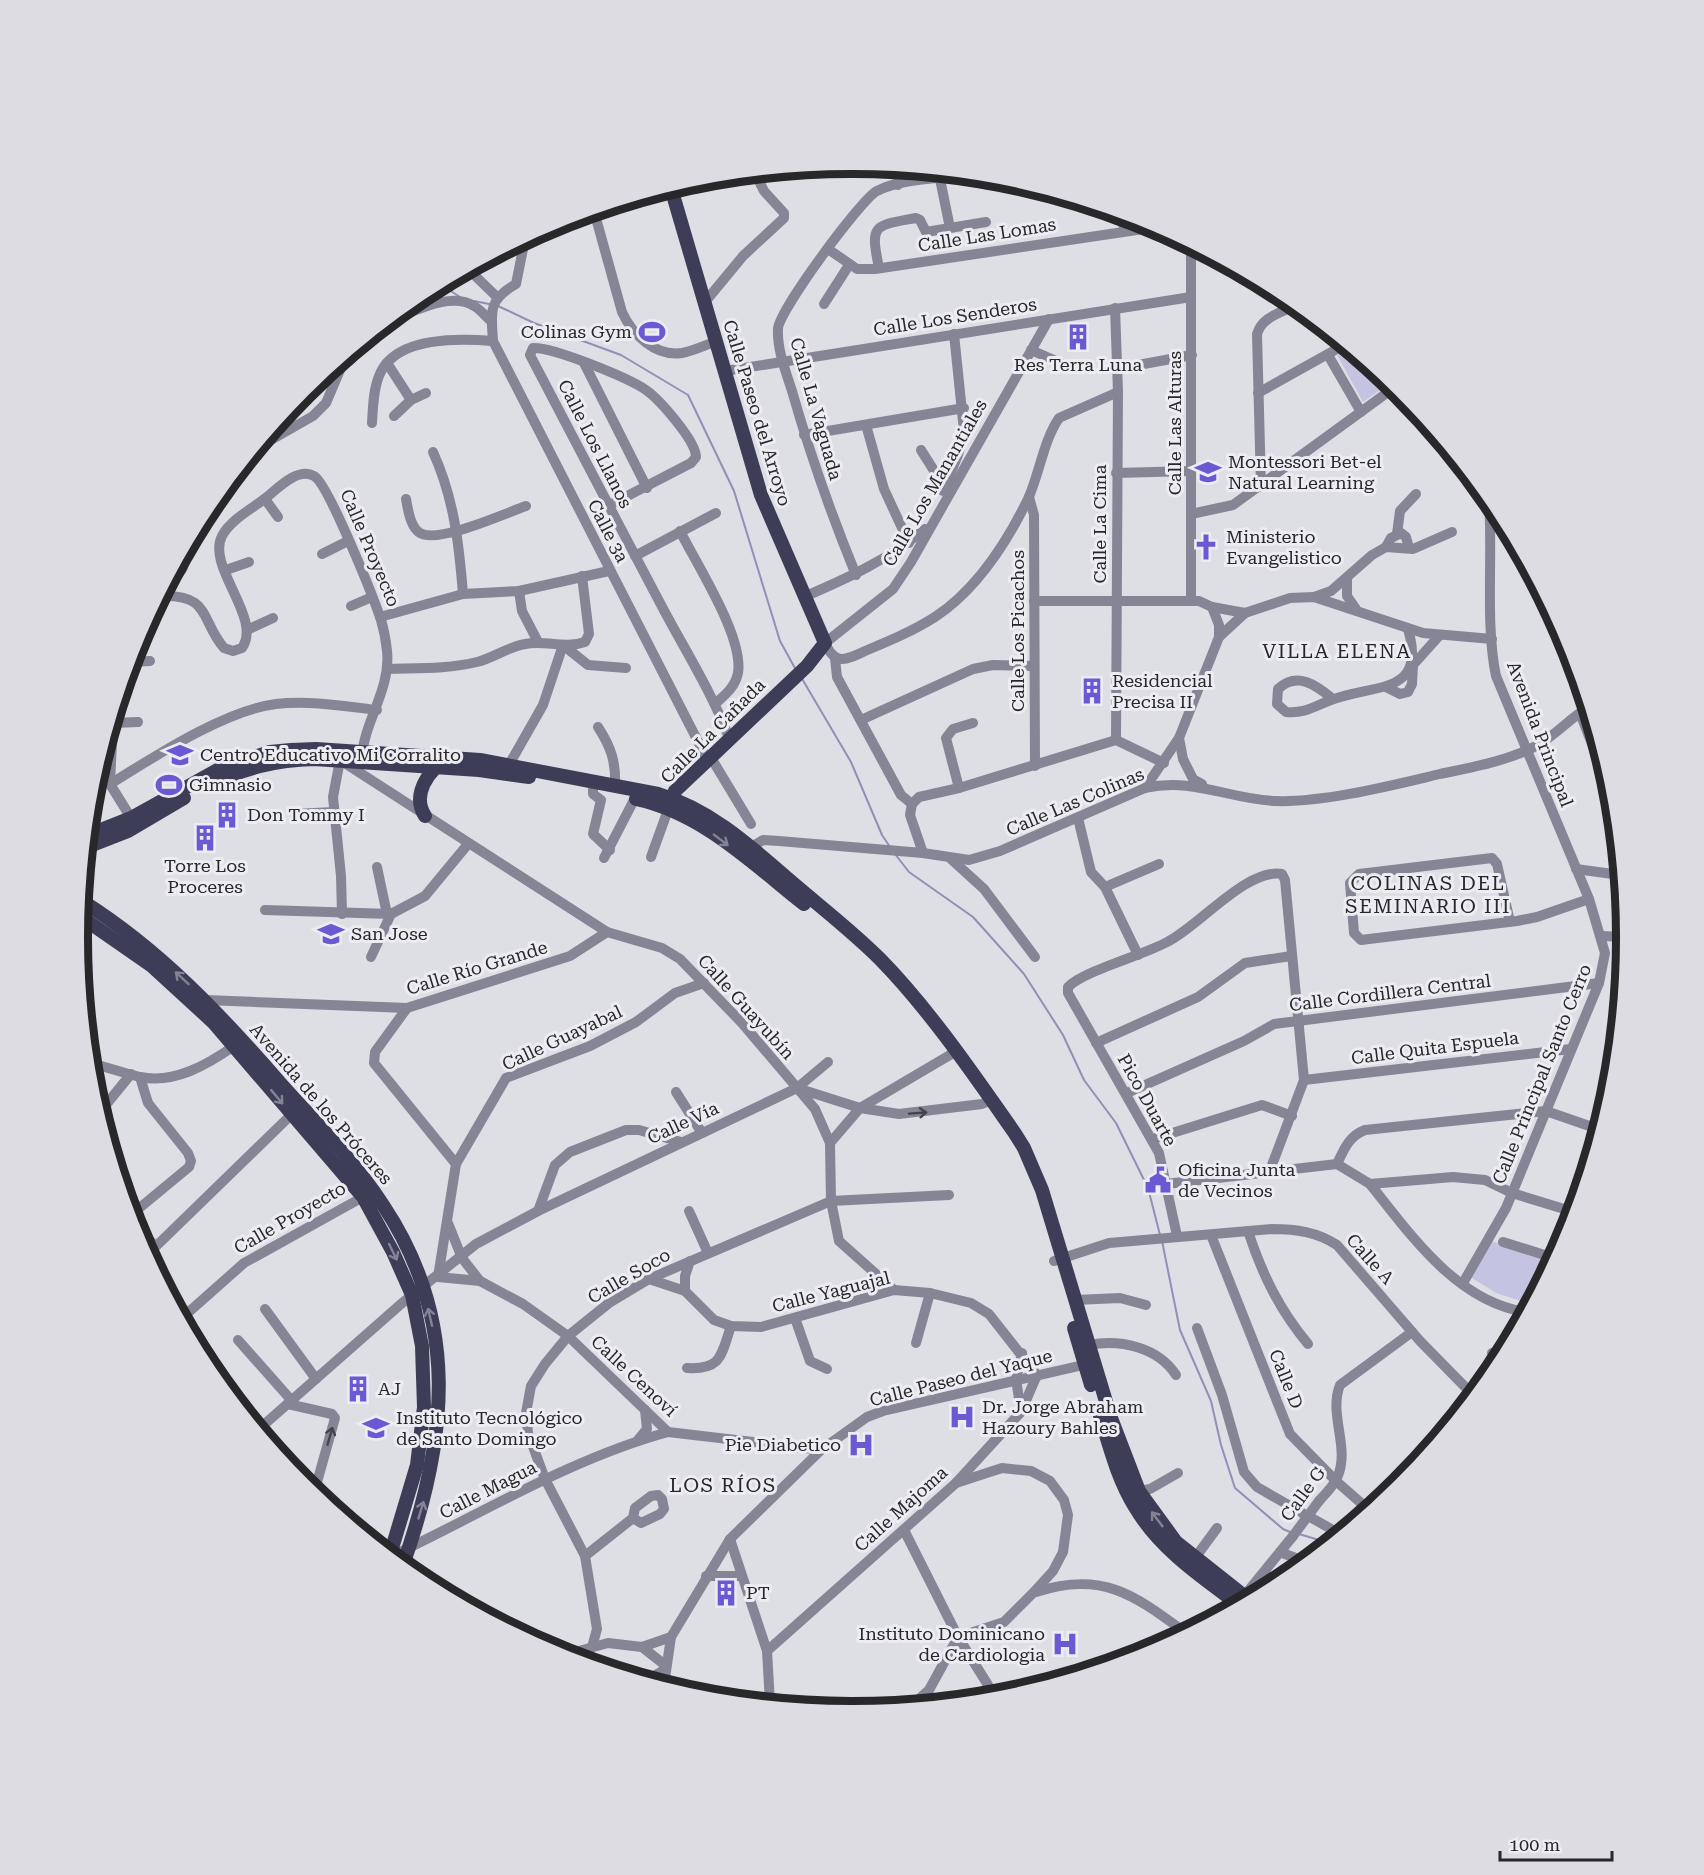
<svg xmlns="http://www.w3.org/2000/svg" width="1704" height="1875" viewBox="0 0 1704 1875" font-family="'Roboto Serif',serif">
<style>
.green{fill:#c4c4e2}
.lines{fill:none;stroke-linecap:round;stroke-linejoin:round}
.stream{stroke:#908fb5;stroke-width:2}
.minor{stroke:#858596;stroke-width:10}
.major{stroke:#3e3d58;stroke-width:14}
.minor-bridge{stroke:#858596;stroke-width:10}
.oneway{stroke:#848396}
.oneway2{stroke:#44444a}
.labels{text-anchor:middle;stroke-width:6;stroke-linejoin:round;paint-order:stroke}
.street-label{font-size:18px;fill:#28282a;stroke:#ececf2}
.poi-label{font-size:18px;fill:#28282a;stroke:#ececf2;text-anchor:start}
.neighbourhood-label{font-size:20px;letter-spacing:1.5px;fill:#28282a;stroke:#ececf2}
.rim{fill:none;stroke:#28282a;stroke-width:8}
</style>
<rect width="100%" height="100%" fill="#dedee5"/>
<g class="green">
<polygon points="1349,349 1390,383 1363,402 1337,355"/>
<polygon points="1491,1241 1550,1260 1545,1275 1530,1304 1496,1293 1472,1278 1472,1273"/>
</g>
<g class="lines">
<g class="stream">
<polyline points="440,284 460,297"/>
<polyline points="427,301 431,289"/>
<polyline points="474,301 489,304"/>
<polyline points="498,306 534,323 621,355 688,395 734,491 780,641 796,670"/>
<polyline points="801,677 851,762 882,835 890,847"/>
<polyline points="895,854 909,872 973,917 1024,974 1063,1035 1084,1080 1116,1123 1148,1188 1160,1235"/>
<polyline points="1162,1241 1180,1330 1211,1401 1221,1445 1235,1488 1283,1529 1290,1532"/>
<polyline points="1299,1534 1329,1543"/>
</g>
<g class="minor">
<polyline points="897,168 898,185"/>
<path d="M594,211L622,312C632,334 655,357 682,353C693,351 705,345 715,342"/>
<polyline points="1123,215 1124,231"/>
<polyline points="950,228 986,222"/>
<path d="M525,239L516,284C488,300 491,311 493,341L707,759"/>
<polyline points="1191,245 1191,601"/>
<polyline points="828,249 857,269 875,269 1157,227"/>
<path d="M879,268C870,224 873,226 916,218L920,220L926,232L950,228L940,179"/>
<polyline points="468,269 497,297"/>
<polyline points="705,302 743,256 784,218 784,213 764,191 755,173"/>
<polyline points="824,304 849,265"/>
<polyline points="1115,308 1118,392 1116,740"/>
<path d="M1049,319L911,562L893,589L825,643C835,666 846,660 865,651C889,641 913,631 935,617C976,590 1007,542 1028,499C1040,472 1043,442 1059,418L1118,392"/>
<path d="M391,320C414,312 451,291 474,306C481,310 486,317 492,322"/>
<polyline points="1031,350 1063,364"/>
<polyline points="1328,355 1361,412"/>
<polyline points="387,363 411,400"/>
<polyline points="584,363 647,488"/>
<polyline points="1117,369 1192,355"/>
<polyline points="725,371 1191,297"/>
<polyline points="1258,393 1344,345"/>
<polyline points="394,416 411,400 426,393"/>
<path d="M372,423C373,408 373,391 379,376C394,336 458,338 493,341"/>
<polyline points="866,425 884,489 909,543"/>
<polyline points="804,435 964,408"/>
<polyline points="257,448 313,416 326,403 346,356"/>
<polyline points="921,450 945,488"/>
<path d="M433,452C454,498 459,544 463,594"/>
<polyline points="1116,473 1191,471"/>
<path d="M1261,487L1257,334C1262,317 1280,313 1296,305"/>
<polyline points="943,491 958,455 964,431 954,334"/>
<polyline points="1029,497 1034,515 1035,766"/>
<polyline points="265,499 278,517"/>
<path d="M406,499C408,509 410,527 420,533C438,544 506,513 526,506"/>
<path d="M608,506L691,463L696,457C696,441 660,400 646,390C629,378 553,347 533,348L530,355C573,438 616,519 659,601C683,647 711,690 729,738"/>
<polyline points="1191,514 1233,505 1395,387"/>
<path d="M680,531C697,565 744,637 738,673C735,687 726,694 716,703"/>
<polyline points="1397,534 1400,511 1416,494"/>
<polyline points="1386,547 1391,538 1401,533 1406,537 1409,548"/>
<polyline points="322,554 348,541"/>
<polyline points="635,556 716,513"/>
<polyline points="226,570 249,562"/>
<path d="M856,575C831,514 810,454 792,391C786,372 777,350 778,329C778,312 861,199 877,191C902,178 939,179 967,175"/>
<polyline points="1347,579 1347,596 1356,609"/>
<path d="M168,584C177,573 187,572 183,555"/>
<polyline points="519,591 522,611 538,642"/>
<path d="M161,596C211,594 200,620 224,648L233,651L242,648C263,618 206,567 222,536C230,520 253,508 267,497C278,488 298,467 314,476C328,483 374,599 381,620C384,630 386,641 387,651C391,690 364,721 362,757"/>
<path d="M806,596C848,578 889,559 925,529"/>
<polyline points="1314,597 1331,591 1372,555 1386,547 1413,549 1452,532"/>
<polyline points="1034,601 1199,601 1212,607 1219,625 1219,637"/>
<polyline points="351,606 372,597"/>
<polyline points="1212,607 1245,613"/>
<polyline points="380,617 463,594 519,591 609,571"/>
<polyline points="247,630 273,618"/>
<polyline points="563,645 588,665 626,668"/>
<polyline points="835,658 837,677 901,795 912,804"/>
<polyline points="131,662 150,661"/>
<path d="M388,669C418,668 448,669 477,662C493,658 508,647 525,644C545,640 565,649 585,642L589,634L582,576"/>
<polyline points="1386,687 1400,694 1408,692 1412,684 1413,665 1439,636"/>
<path d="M1333,699C1316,685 1297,671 1278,689L1277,704L1286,712C1306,714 1316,705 1334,699C1377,684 1427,694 1408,629"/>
<polyline points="1580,713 1612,796"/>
<polyline points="861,720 973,669 993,665 1033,666"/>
<polyline points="113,721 110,784 131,818"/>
<polyline points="113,723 138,722"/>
<path d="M598,727C611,747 616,762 615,785"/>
<polyline points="1116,740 1164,763"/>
<polyline points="710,756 751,824"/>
<polyline points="506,770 543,705 563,645"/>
<path d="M110,784C154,757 225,710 276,704C309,700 344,706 377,710"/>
<polyline points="1202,784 1193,779 1183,759 1179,738 1219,637 1245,613 1290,598 1314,597 1423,633 1492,639"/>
<polyline points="959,788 946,738 953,729 973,723"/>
<polyline points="1145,788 1179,738"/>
<polyline points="593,790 593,794 601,800 593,834 610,850"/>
<polyline points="912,804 919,797 959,788 1116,740"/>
<polyline points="912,804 910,815 923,853"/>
<polyline points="295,814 334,812"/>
<polyline points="1078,818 1091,872 1105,887 1138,955"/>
<path d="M746,850L763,840L779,841L923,853L969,860L1000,851L1145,788C1193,777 1228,799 1275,801C1323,803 1393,785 1440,774C1473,767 1507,761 1536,746C1555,736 1569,719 1587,708"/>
<polyline points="651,857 669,807"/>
<polyline points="604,858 635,798"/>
<polyline points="951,859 984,889 1035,957"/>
<polyline points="377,867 387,914"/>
<polyline points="1576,869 1620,875"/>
<polyline points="1105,887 1159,864"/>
<polyline points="265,910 391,914 425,896 468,844"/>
<polyline points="342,914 341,876 333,797 340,760 607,932 662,948 680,959 742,1023 815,1109 830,1143 831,1201 839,1241 894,1290"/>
<polyline points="1510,922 1497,864 1492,858 1359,874 1350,883 1354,933 1361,940 1517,921 1537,917 1589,899"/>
<polyline points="1601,936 1626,937"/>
<polyline points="371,957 391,914"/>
<polyline points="206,1000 407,1008 570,956 607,932"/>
<polyline points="407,1008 375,1052 374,1063 456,1164"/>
<polyline points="1096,1043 1198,997 1245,963 1291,956"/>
<path d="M90,1063C107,1067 123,1073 140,1077C174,1084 207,1065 234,1046"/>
<polyline points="1304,1080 1571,1049"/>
<polyline points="797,1088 860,1108 899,1114 982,1104 991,1100"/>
<polyline points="676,1092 702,1133"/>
<polyline points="1127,1093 1244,1041 1274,1024 1599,983"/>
<polyline points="100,1112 131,1074"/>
<polyline points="1153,1139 1262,1105 1292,1116"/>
<polyline points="830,1143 860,1108 955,1052"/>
<path d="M1337,1164C1344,1149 1349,1136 1365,1130L1546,1111L1598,1129"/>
<polyline points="1337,1164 1370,1184 1453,1177 1485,1180 1512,1193 1574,1212"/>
<polyline points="1166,1184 1337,1164"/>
<path d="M1370,1184C1411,1235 1456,1301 1525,1312"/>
<polyline points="538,1211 555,1165 570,1152 626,1130 639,1130 681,1142"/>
<polyline points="689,1211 708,1253"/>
<polyline points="131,1215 189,1167 191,1161 188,1153 148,1103 140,1077"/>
<polyline points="133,1221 154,1245"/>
<polyline points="448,1223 462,1258 480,1281"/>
<path d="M1248,1231C1262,1274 1279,1309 1308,1344"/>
<polyline points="1211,1235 1290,1434 1336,1481 1369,1510"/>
<path d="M1177,1236L1159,1153L1068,993V987C1085,970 1145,955 1169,941C1200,925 1247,868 1282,874L1285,880L1304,1080L1269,1173"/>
<polyline points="1503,1242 1554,1258"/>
<polyline points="148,1254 292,1114"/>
<path d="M1054,1261L1109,1243L1272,1229C1296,1229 1317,1232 1337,1245L1420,1341L1473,1395"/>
<polyline points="438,1277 480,1281 523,1304 568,1336 668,1432 821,1450"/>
<polyline points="438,1277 456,1164 506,1078 590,1046 636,1022 675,993 704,983"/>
<polyline points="649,1279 685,1291 714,1320 731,1326 761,1327 894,1290 930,1293 971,1303 989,1314 1037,1375 1021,1412 956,1483 767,1651"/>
<path d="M1463,1283L1506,1208L1599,983L1605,953L1589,899L1496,676C1485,623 1493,556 1489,499"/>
<polyline points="685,1291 685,1276 690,1261"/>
<polyline points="1075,1300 1120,1298 1146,1305"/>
<polyline points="265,1309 316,1379"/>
<polyline points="182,1318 244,1263 363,1197"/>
<polyline points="795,1318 810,1361 827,1369"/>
<polyline points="1197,1328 1222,1395 1244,1472 1257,1487 1304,1514"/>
<polyline points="238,1340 292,1401"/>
<polyline points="916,1343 930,1293"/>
<path d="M1089,1345C1120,1339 1158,1347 1176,1375"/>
<polyline points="1492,1353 1499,1361"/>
<path d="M687,1368C722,1370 721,1355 731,1326"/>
<polyline points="288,1404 332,1414 335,1418 314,1493"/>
<polyline points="1021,1412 1016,1379 1022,1353"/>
<polyline points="259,1429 401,1304 476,1244 538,1211 797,1088 828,1062"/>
<polyline points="638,1440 647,1429 645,1410"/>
<polyline points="1139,1491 1150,1489 1178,1473"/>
<path d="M1319,1501C1325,1494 1333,1487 1337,1478C1351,1448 1328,1415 1340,1385L1412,1332"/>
<polyline points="1310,1517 1340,1534"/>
<polyline points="904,1530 958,1637 988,1685"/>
<polyline points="730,1539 767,1651 770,1703"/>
<polyline points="1280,1552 1298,1559 1308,1560"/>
<path d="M392,1556C483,1513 570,1459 668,1432"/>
<polyline points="585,1556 633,1518 641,1523 660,1514 664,1509 662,1499 658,1495 651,1496 635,1508 633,1518"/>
<polyline points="1195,1558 1217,1528"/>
<polyline points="706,1576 741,1576"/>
<path d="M1036,1592C1103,1571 1133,1594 1186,1633"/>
<polyline points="1244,1602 1249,1590 1293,1536"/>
<polyline points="1215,1617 1238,1595"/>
<polyline points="592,1647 597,1629 585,1556 545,1479 528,1433 526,1413 531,1386 545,1364 568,1336 609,1303 649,1279 831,1201 949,1195"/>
<polyline points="642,1647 665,1665"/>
<polyline points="564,1655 608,1643 642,1647 671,1637"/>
<polyline points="647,1680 664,1670"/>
<polyline points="664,1685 671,1637 730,1539 821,1450 867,1417 883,1411 1092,1363"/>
<polyline points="911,1706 929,1690 958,1637 1004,1622 1034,1592 1053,1571 1063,1552 1068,1515 1064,1500 1050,1481 1031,1471 1002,1468 956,1483"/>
</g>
<g class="major">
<path d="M209,785C244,768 276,760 314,759L479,770L529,777"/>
<path d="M636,799C702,813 752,863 804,904"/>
<polyline points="669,805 675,791 807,666 825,643 761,495 671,188"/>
<path d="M425,816C414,799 423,781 435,768"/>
<path d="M88,835L131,818L223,767L270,752L291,750L316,749L480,760L658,794C709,809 748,844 787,878C818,905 851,930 880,959C929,1009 974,1075 1014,1132L1024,1148L1042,1190L1111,1418L1139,1491L1176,1542L1248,1599"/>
<polyline points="87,847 128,831 184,798"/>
<path d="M82,901C160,950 221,1015 281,1084C316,1123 354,1161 383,1205C461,1322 447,1440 403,1565"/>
<polyline points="80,916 152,966 213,1022 363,1197 393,1252 412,1295 422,1346 424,1407 417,1465 390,1555"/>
<polyline points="1074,1328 1091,1385"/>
<path d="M1099,1412C1109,1444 1117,1478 1135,1507C1159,1548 1200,1576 1238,1604"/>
</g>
<polyline class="minor-bridge" points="1293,1536 1319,1501"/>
</g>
<defs><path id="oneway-shaft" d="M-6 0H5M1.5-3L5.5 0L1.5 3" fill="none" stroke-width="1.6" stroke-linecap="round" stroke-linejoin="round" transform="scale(1.5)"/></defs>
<g class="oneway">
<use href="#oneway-shaft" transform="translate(721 840) rotate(37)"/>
<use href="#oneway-shaft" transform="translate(182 978) rotate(-137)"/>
<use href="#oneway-shaft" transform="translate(277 1097) rotate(50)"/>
<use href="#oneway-shaft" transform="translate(393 1252) rotate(64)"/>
<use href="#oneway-shaft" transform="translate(430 1317) rotate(-103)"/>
<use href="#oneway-shaft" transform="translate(421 1510) rotate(-73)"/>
<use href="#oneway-shaft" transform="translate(1157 1519) rotate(-127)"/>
</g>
<g class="oneway2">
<use href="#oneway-shaft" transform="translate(918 1113) rotate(-4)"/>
<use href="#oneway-shaft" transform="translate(330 1436) rotate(-74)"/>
</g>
<defs>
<g id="stadium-bare" transform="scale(2.07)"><path d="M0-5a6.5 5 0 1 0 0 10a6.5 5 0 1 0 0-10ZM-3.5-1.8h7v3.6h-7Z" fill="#6b59d3" stroke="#ececf2" stroke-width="2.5" paint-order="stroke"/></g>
<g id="building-bare" transform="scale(2.07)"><path d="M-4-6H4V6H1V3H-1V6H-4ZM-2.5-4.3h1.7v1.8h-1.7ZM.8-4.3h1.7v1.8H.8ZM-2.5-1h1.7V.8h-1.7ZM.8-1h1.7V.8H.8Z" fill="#6b59d3" stroke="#ececf2" stroke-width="2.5" paint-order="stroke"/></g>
<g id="school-bare" transform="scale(2.07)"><path d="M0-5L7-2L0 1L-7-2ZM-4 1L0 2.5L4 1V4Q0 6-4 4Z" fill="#6b59d3" stroke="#ececf2" stroke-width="2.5" paint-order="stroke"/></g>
<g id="church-bare" transform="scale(2.07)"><path d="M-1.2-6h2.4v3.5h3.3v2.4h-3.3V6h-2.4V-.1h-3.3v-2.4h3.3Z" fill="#6b59d3" stroke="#ececf2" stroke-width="2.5" paint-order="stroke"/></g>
<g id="civic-bare" transform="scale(2.07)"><path d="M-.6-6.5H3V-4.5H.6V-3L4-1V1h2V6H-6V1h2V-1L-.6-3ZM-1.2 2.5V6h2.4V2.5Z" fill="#6b59d3" stroke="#ececf2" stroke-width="2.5" paint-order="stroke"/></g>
<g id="hospital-bare" transform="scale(2.07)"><path d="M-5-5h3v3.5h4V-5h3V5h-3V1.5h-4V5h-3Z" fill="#6b59d3" stroke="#ececf2" stroke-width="2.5" paint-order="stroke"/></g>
<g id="university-bare" transform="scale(2.07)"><path d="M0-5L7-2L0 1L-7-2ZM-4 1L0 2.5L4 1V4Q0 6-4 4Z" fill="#6b59d3" stroke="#ececf2" stroke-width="2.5" paint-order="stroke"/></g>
</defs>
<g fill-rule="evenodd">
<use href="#stadium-bare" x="652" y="332"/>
<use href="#building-bare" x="1078" y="337"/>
<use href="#school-bare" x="1208" y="472"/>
<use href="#church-bare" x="1206" y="547"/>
<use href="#building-bare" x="1092" y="691"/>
<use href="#school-bare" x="180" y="755"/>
<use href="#stadium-bare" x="169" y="785"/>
<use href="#building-bare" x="227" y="815"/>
<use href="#building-bare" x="205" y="838"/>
<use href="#school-bare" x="331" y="934"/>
<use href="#civic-bare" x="1158" y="1180"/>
<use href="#building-bare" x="358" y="1389"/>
<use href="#hospital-bare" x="962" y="1417"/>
<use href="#university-bare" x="376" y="1428"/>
<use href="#hospital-bare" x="861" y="1445"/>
<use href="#building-bare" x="726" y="1593"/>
<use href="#hospital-bare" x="1065" y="1644"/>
</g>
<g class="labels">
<g class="street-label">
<text transform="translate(987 235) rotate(-9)" y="6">Calle Las Lomas</text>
<text transform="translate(955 317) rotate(-9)" y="6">Calle Los Senderos</text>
<text transform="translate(816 409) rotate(74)" y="6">Calle La Vaguada</text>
<text transform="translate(757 413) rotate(73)" y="6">Calle Paseo del Arroyo</text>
<text transform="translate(1175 423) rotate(-90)" y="6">Calle Las Alturas</text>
<text transform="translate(595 444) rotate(63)" y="6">Calle Los Llanos</text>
<text transform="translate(935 483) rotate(-60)" y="6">Calle Los Manantiales</text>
<text transform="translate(1100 524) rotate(-90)" y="6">Calle La Cima</text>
<text transform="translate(608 531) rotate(63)" y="6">Calle 3a</text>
<text transform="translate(370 548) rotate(67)" y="6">Calle Proyecto</text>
<text transform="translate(1018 631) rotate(-90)" y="6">Calle Los Picachos</text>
<text transform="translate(713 731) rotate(-45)" y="6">Calle La Cañada</text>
<text transform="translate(1540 734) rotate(69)" y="6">Avenida Principal</text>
<text transform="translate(1075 802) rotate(-23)" y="6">Calle Las Colinas</text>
<text transform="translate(477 968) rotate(-17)" y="6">Calle Río Grande</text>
<text transform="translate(1390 993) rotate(-7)" y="6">Calle Cordillera Central</text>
<text transform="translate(746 1007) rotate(48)" y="6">Calle Guayubín</text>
<text transform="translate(562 1038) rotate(-25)" y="6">Calle Guayabal</text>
<text transform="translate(1435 1048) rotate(-7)" y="6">Calle Quita Espuela</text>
<text transform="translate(1542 1074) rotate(-68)" y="6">Calle Principal Santo Cerro</text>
<text transform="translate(1147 1100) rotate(61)" y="6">Pico Duarte</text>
<text transform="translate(321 1104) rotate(49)" y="6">Avenida de los Próceres</text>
<text transform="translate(683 1123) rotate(-25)" y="6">Calle Vía</text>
<text transform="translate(290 1218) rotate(-30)" y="6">Calle Proyecto</text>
<text transform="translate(1370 1259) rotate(48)" y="6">Calle A</text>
<text transform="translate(629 1276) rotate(-30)" y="6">Calle Soco</text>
<text transform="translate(831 1292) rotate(-14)" y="6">Calle Yaguajal</text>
<text transform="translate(634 1376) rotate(43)" y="6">Calle Cenoví</text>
<text transform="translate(961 1378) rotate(-14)" y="6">Calle Paseo del Yaque</text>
<text transform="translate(1286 1379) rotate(68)" y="6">Calle D</text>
<text transform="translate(488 1490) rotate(-27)" y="6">Calle Magua</text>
<text transform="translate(1303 1494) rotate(-54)" y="6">Calle G</text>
<text transform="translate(901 1509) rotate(-42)" y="6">Calle Majoma</text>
</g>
<g class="poi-label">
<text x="632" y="338" text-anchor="end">Colinas Gym</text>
<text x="1078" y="371" text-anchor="middle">Res Terra Luna</text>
<text x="1228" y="468">Montessori Bet-el<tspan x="1228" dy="21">Natural Learning</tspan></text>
<text x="1226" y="543">Ministerio<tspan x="1226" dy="21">Evangelistico</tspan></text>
<text x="1112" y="687">Residencial<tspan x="1112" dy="21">Precisa II</tspan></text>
<text x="200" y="761">Centro Educativo Mi Corralito</text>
<text x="189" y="791">Gimnasio</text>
<text x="247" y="821">Don Tommy I</text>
<text x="205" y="872" text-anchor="middle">Torre Los<tspan x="205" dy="21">Proceres</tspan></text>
<text x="351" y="940">San Jose</text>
<text x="1178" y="1176">Oficina Junta<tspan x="1178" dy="21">de Vecinos</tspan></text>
<text x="378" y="1395">AJ</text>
<text x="982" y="1413">Dr. Jorge Abraham<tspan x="982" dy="21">Hazoury Bahles</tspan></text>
<text x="396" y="1424">Instituto Tecnológico<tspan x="396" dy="21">de Santo Domingo</tspan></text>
<text x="841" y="1451" text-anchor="end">Pie Diabetico</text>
<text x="746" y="1599">PT</text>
<text x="1045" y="1640" text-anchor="end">Instituto Dominicano<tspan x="1045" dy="21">de Cardiologia</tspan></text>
</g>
<g class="neighbourhood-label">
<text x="1337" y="658">VILLA ELENA</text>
<text x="1428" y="890">COLINAS DEL<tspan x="1428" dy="23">SEMINARIO III</tspan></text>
<text x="723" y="1492">LOS RÍOS</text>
</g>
</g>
<path d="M0 0H1704V1875H0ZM851 174H853A763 763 0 0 1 1616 937V938A763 763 0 0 1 853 1701H851A763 763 0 0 1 88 938V937A763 763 0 0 1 851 174Z" fill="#dcdce2" fill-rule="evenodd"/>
<path class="rim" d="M851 174H853A763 763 0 0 1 1616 937V938A763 763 0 0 1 853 1701H851A763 763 0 0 1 88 938V937A763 763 0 0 1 851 174Z"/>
<path d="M1500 1851v9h112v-9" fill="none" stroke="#28282a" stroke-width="3"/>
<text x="1509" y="1851" font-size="18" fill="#28282a" stroke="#ececf2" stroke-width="4.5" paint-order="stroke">100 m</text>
</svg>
